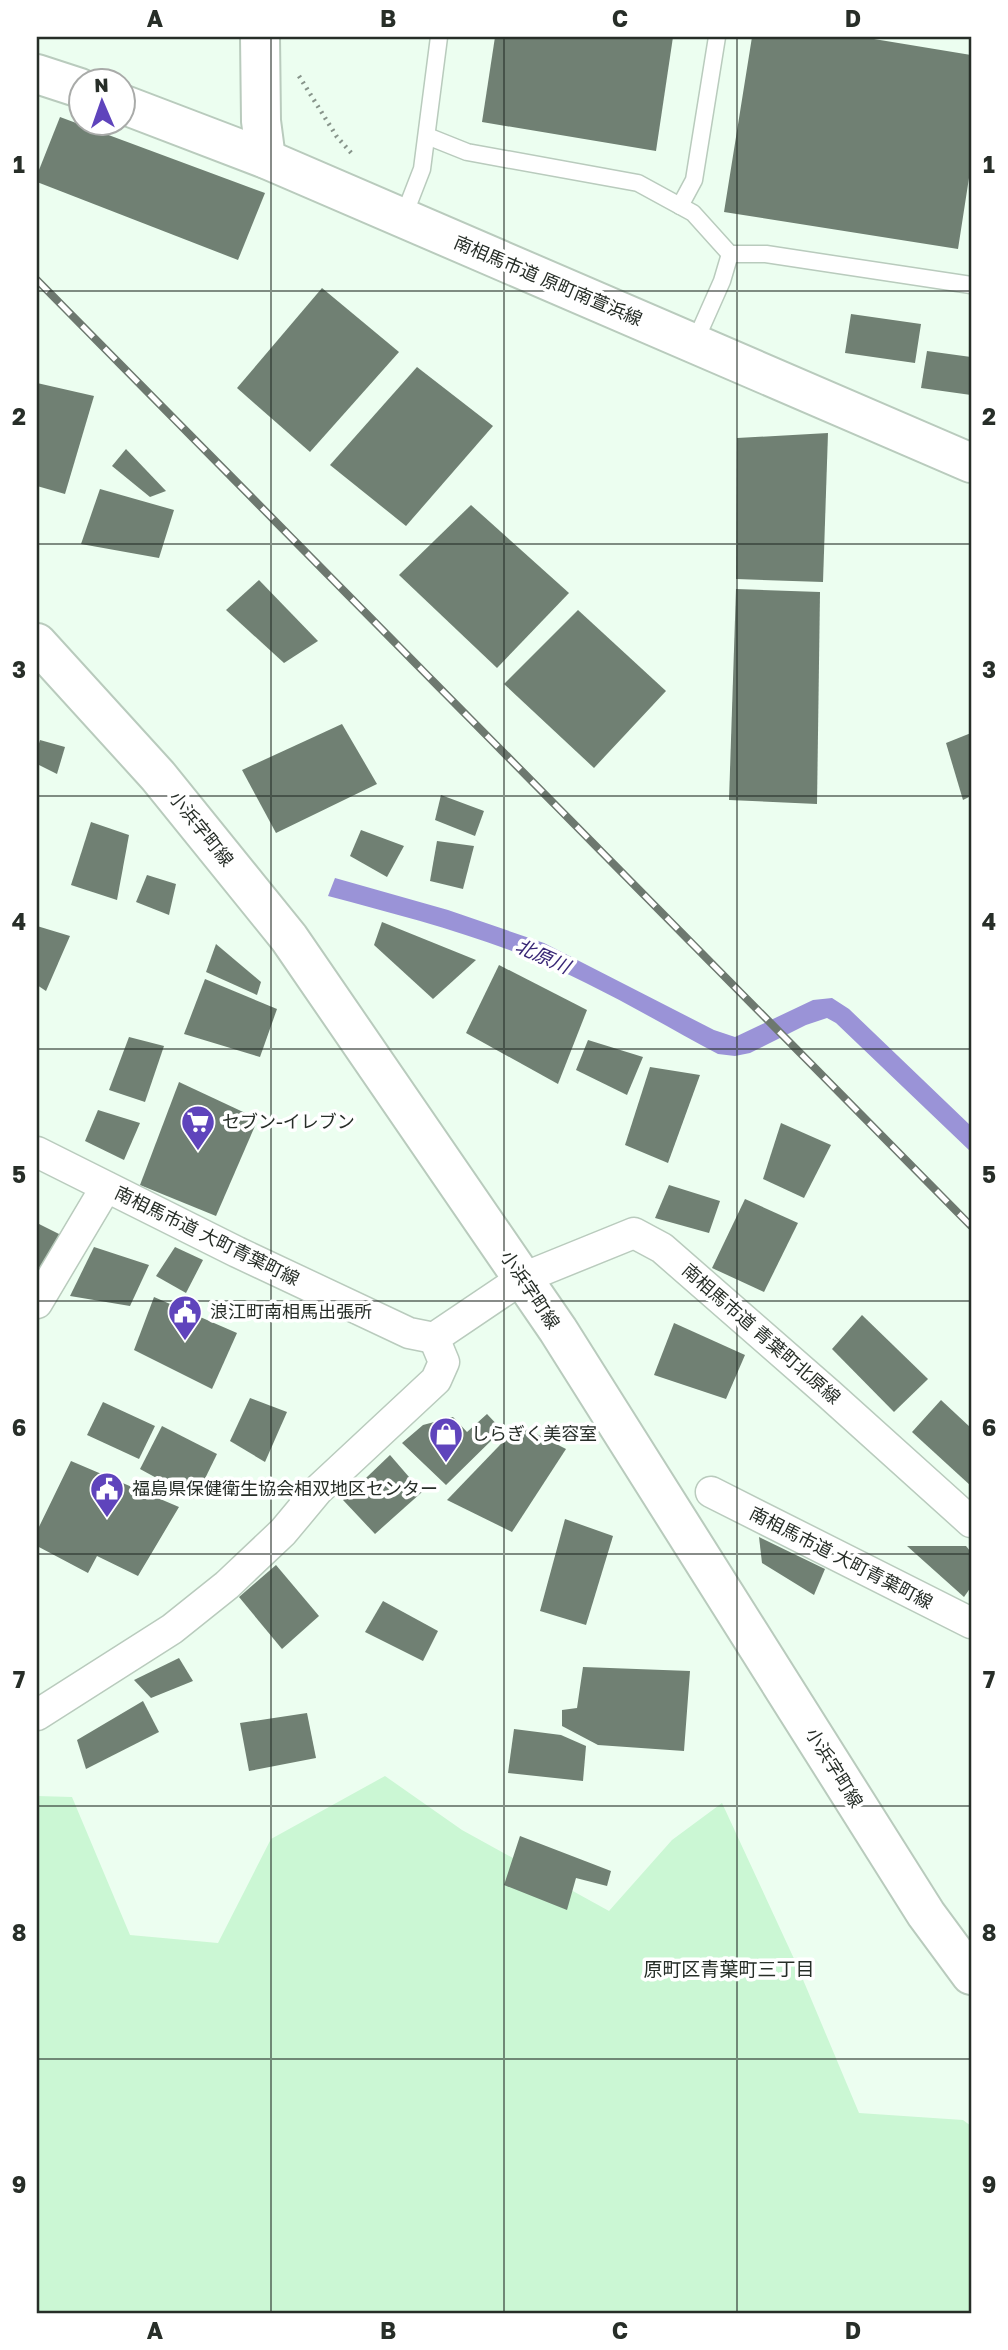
<svg xmlns="http://www.w3.org/2000/svg" width="1008" height="2350" viewBox="0 0 1008 2350" font-family="'Golos Text','Noto Sans JP',sans-serif">
<style>
.green{fill:#cbf7d4}
.water{fill:#9a93d7}
.building{fill:#708073}
.lines{fill:none;stroke-linecap:round;stroke-linejoin:round}
.lane-casing{stroke:#b9cbbd;stroke-width:19}
.street-casing{stroke:#b9cbbd;stroke-width:33}
.secondary-casing{stroke:#b9cbbd;stroke-width:42}
.path{stroke:#87948a;stroke-width:4.5;stroke-dasharray:2 5;stroke-linecap:butt}
.lane{stroke:#fff;stroke-width:16}
.street{stroke:#fff;stroke-width:30}
.secondary{stroke:#fff;stroke-width:38}
.rail-casing{stroke:#6d786f;stroke-width:8}
.rail{stroke:#fff;stroke-width:5;stroke-dasharray:16;stroke-linecap:butt}
.grid{fill:none;stroke:#272e28;stroke-width:2;stroke-opacity:0.55}
.labels{text-anchor:middle;stroke-width:7;stroke-linejoin:round;paint-order:stroke}
.street-label{font-size:18px;fill:#272e28;stroke:#fff}
.poi-label{font-size:18px;fill:#272e28;stroke:#fff;text-anchor:start}
.water-label{font-size:19px;font-style:italic;fill:#392776;stroke:#fff}
.neighbourhood-label{font-size:19px;fill:#272e28;stroke:#fff}
.neatline{fill:none;stroke:#272e28;stroke-width:2.5}
.grid-label{font-size:23px;text-anchor:middle;font-weight:bold;fill:#272e28}
</style>
<rect width="100%" height="100%" fill="#ecfef0"/>
<polygon class="green" points="385,1776 462,1830 609,1911 672,1840 722,1803 796,1963 859,2113 963,2120 971,2126 971,2313 37,2313 37,1796 72,1797 130,1935 218,1943 271,1839"/>
<path class="water" d="M335,878L448,910L544,943L714,1030L735,1037L813,1000L832,998L849,1009L971,1126V1152L836,1023L827,1018L806,1025L750,1053L735,1056L718,1054C652,1019 588,979 517,953C455,929 391,913 328,896Z"/>
<g class="building">
<polygon points="495,37 673,37 656,151 482,122"/>
<polygon points="752,37 874,37 874,39 971,55 971,165 958,249 724,212"/>
<polygon points="60,117 265,193 238,260 37,182 37,175"/>
<polygon points="322,288 399,352 310,452 237,388"/>
<polygon points="851,314 921,324 915,363 845,353"/>
<polygon points="927,351 971,357 971,395 921,388"/>
<polygon points="417,367 493,426 406,526 330,465"/>
<polygon points="37,383 94,396 65,494 37,486"/>
<polygon points="828,433 823,582 736,579 737,438"/>
<polygon points="126,449 166,491 150,497 112,466"/>
<polygon points="100,489 174,510 159,558 81,544"/>
<polygon points="471,505 569,593 497,668 399,575"/>
<polygon points="259,580 318,641 284,663 226,610"/>
<polygon points="736,589 820,592 817,804 729,800"/>
<polygon points="578,610 666,691 594,768 504,684"/>
<polygon points="342,724 377,784 276,833 242,770"/>
<polygon points="971,733 971,796 963,800 946,743"/>
<polygon points="40,740 65,747 57,774 37,764 37,750"/>
<polygon points="441,795 484,811 475,836 435,820"/>
<polygon points="91,822 129,835 117,900 71,885"/>
<polygon points="361,830 404,846 387,877 350,856"/>
<polygon points="437,841 474,846 463,889 430,881"/>
<polygon points="147,875 176,884 169,915 136,902"/>
<polygon points="382,922 476,960 433,999 374,945"/>
<polygon points="37,926 70,936 46,991 37,985"/>
<polygon points="216,944 261,982 257,995 206,972"/>
<polygon points="499,965 587,1010 558,1084 466,1033"/>
<polygon points="205,979 277,1009 260,1057 184,1034"/>
<polygon points="129,1037 164,1046 145,1102 109,1090"/>
<polygon points="588,1040 643,1057 627,1095 576,1070"/>
<polygon points="650,1067 700,1075 668,1163 625,1145"/>
<polygon points="179,1082 258,1119 216,1216 140,1185"/>
<polygon points="98,1110 140,1123 124,1160 85,1141"/>
<polygon points="781,1123 831,1145 804,1198 763,1179"/>
<polygon points="669,1185 720,1201 709,1233 655,1218"/>
<polygon points="745,1199 798,1223 764,1292 712,1268"/>
<polygon points="37,1223 61,1235 37,1278"/>
<polygon points="94,1247 149,1265 130,1306 70,1296"/>
<polygon points="175,1247 203,1260 186,1293 156,1276"/>
<polygon points="154,1297 237,1333 212,1389 134,1350"/>
<polygon points="862,1315 928,1379 894,1412 832,1349"/>
<polygon points="674,1323 745,1355 726,1399 654,1375"/>
<polygon points="250,1398 287,1412 265,1462 230,1441"/>
<polygon points="941,1400 971,1428 971,1486 912,1432"/>
<polygon points="103,1402 155,1426 139,1459 87,1435"/>
<polygon points="487,1414 502,1430 446,1485 402,1443 423,1425 453,1417 467,1432"/>
<polygon points="519,1425 566,1449 512,1532 447,1500"/>
<polygon points="162,1426 217,1454 195,1499 140,1469"/>
<polygon points="390,1455 422,1492 375,1534 343,1500"/>
<polygon points="71,1461 179,1507 138,1576 97,1556 88,1573 37,1546 37,1531"/>
<polygon points="565,1519 613,1536 586,1625 540,1611"/>
<polygon points="759,1537 825,1569 814,1595 762,1563"/>
<polygon points="907,1546 966,1546 971,1552 971,1587 964,1597"/>
<polygon points="276,1565 319,1616 282,1649 239,1597"/>
<polygon points="383,1601 438,1631 423,1661 365,1632"/>
<polygon points="179,1658 193,1681 151,1698 134,1680"/>
<polygon points="583,1667 690,1671 684,1751 598,1745 562,1726 562,1710 577,1708"/>
<polygon points="143,1701 159,1732 86,1769 77,1740"/>
<polygon points="307,1713 316,1758 249,1771 240,1723"/>
<polygon points="514,1729 561,1735 586,1746 583,1781 508,1773"/>
<polygon points="520,1836 611,1871 607,1886 576,1878 567,1910 504,1885"/>
</g>
<g class="lines">
<g class="lane-casing">
<g id="lane">
<polyline points="427,136 467,152 638,183 693,213 730,254"/>
<polyline points="680,206 694,180 717,37"/>
<polyline points="403,218 422,169 439,37"/>
<polyline points="694,344 722,281 730,254 766,254 971,285"/>
</g>
</g>
<g class="street-casing">
<g id="street">
<polyline points="37,1152 237,1252 409,1333 434,1338 523,1278 634,1233 662,1248 829,1394 971,1522"/>
<polyline points="37,1303 106,1187"/>
<polyline points="711,1492 971,1623"/>
<polyline points="37,1715 172,1629 227,1585 283,1532 318,1490 436,1380 444,1362 434,1338"/>
</g>
</g>
<g class="secondary-casing">
<g id="secondary">
<polyline points="260,37 261,121 266,159"/>
<polyline points="37,74 80,88"/>
<polyline points="122,104 266,159 971,463"/>
<polyline points="37,643 158,776 289,938 558,1330 926,1914 971,1975"/>
</g>
</g>
<polyline class="path" points="299,76 337,137 353,155"/>
<use href="#lane" class="lane"/>
<use href="#street" class="street"/>
<use href="#secondary" class="secondary"/>
<g class="rail-casing">
<polyline id="rail" points="37,280 971,1226"/>
</g>
<use href="#rail" class="rail"/>
</g>
<path class="grid" d="M271,37V2313M504,37V2313M737,37V2313M37,291H971M37,544H971M37,796H971M37,1049H971M37,1301H971M37,1554H971M37,1806H971M37,2059H971"/>
<defs>
<g id="supermarket-pin" transform="scale(1.75)"><path d="M0 17L-7.5 6A9.5 9.5 0 1 1 7.5 6Z" fill="#5f44bc" stroke="#fff"/><path d="M-6-5.5h2.5l.6 2H6L4.5 2H-2.5L-4.4-4H-6ZM-1.5 3.2a1.3 1.3 0 1 0 .1 0ZM3 3.2a1.3 1.3 0 1 0 .1 0Z" fill="#fff"/></g>
<g id="civic-pin" transform="scale(1.75)"><path d="M0 17L-7.5 6A9.5 9.5 0 1 1 7.5 6Z" fill="#5f44bc" stroke="#fff"/><path d="M-.6-6.5H3V-4.5H.6V-3L4-1V1h2V6H-6V1h2V-1L-.6-3ZM-1.2 2.5V6h2.4V2.5Z" fill="#fff"/></g>
<g id="shop-pin" transform="scale(1.75)"><path d="M0 17L-7.5 6A9.5 9.5 0 1 1 7.5 6Z" fill="#5f44bc" stroke="#fff"/><path d="M-5-2.5h2.3a2.7 3.5 0 0 1 5.4 0H5L5.5 6h-11ZM-1.5-2.5h3a1.5 2.3 0 0 0-3 0Z" fill="#fff"/></g>
</defs>
<g fill-rule="evenodd">
<use href="#supermarket-pin" x="198" y="1122"/>
<use href="#civic-pin" x="185" y="1312"/>
<use href="#shop-pin" x="446" y="1434"/>
<use href="#civic-pin" x="107" y="1489"/>
</g>
<g class="labels">
<g class="street-label">
<text transform="translate(548 281) rotate(23)" y="6">南相馬市道 原町南萱浜線</text>
<text transform="translate(201 829) rotate(51)" y="6">小浜字町線</text>
<text transform="translate(207 1236) rotate(26)" y="6">南相馬市道 大町青葉町線</text>
<text transform="translate(530 1290) rotate(56)" y="6">小浜字町線</text>
<text transform="translate(761 1334) rotate(41)" y="6">南相馬市道 青葉町北原線</text>
<text transform="translate(841 1558) rotate(27)" y="6">南相馬市道 大町青葉町線</text>
<text transform="translate(834 1768) rotate(58)" y="6">小浜字町線</text>
</g>
<g class="poi-label">
<text x="222" y="1128">セブン-イレブン</text>
<text x="210" y="1318">浪江町南相馬出張所</text>
<text x="471" y="1440">しらぎく美容室</text>
<text x="132" y="1495">福島県保健衛生協会相双地区センター</text>
</g>
<g class="water-label">
<text transform="translate(543 956) rotate(24)" y="7">北原川</text>
</g>
<g class="neighbourhood-label">
<text x="729" y="1976">原町区青葉町三丁目</text>
</g>
</g>
<rect width="1008" height="2350" fill="none" stroke="#ffffff" stroke-width="77"/>
<g transform="translate(102 102) rotate(358)"><circle r="33" fill="#ffffff" stroke="#a9aba9" stroke-width="2"/>
<path d="M0-5L12 26L0 18L-12 26Z" fill="#5f44bc"/>
<text y="-10" font-size="19" font-weight="bold" text-anchor="middle" fill="#272e28">N</text>
</g>
<rect x="38" y="38" width="932" height="2274" class="neatline"/>
<g class="grid-label">
<text x="155" y="27">A</text>
<text x="388" y="27">B</text>
<text x="620" y="27">C</text>
<text x="853" y="27">D</text>
<text x="19" y="173">1</text>
<text x="989" y="173">1</text>
<text x="19" y="425">2</text>
<text x="989" y="425">2</text>
<text x="19" y="678">3</text>
<text x="989" y="678">3</text>
<text x="19" y="930">4</text>
<text x="989" y="930">4</text>
<text x="19" y="1183">5</text>
<text x="989" y="1183">5</text>
<text x="19" y="1436">6</text>
<text x="989" y="1436">6</text>
<text x="19" y="1688">7</text>
<text x="989" y="1688">7</text>
<text x="19" y="1941">8</text>
<text x="989" y="1941">8</text>
<text x="19" y="2193">9</text>
<text x="989" y="2193">9</text>
<text x="155" y="2339">A</text>
<text x="388" y="2339">B</text>
<text x="620" y="2339">C</text>
<text x="853" y="2339">D</text>
</g>
</svg>
